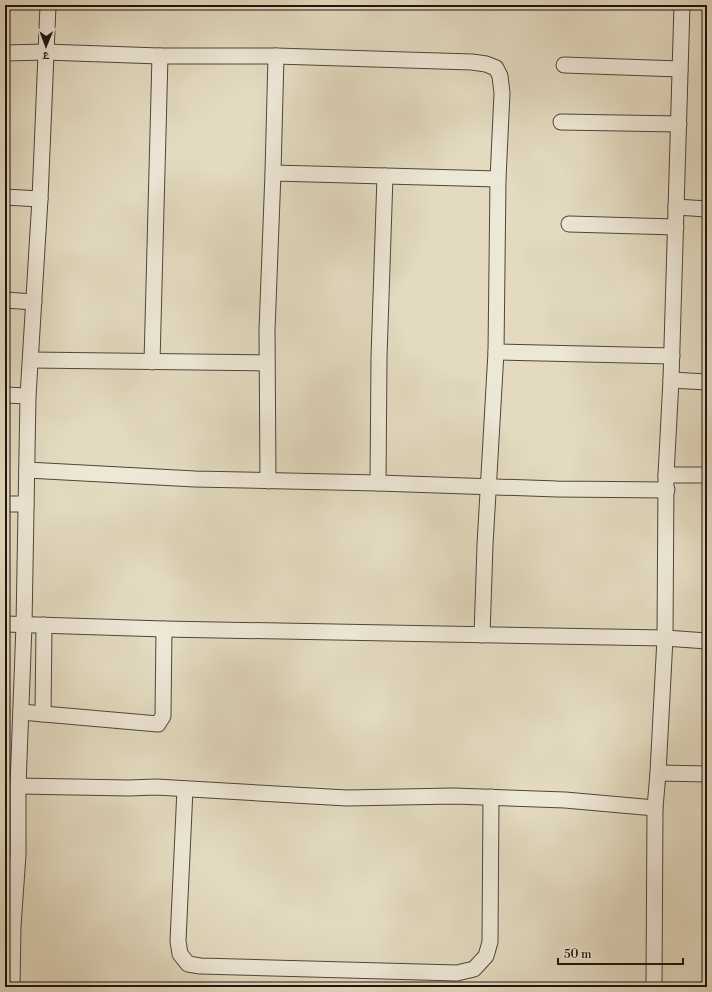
<svg xmlns="http://www.w3.org/2000/svg" width="712" height="992" viewBox="0 0 712 992" font-family="'Libre Bodoni','Noto Serif Devanagari',serif">
<style>
.lines{fill:none;stroke-linecap:round;stroke-linejoin:round}
.minor-casing{stroke:#4f463a;stroke-width:17}
.minor{stroke:#ede7d6;stroke-width:15}
</style>
<rect width="100%" height="100%" fill="#e3dac0"/>
<filter id="stains"><feTurbulence type="fractalNoise" baseFrequency=".005" numOctaves="4"/><feColorMatrix values="0 0 0 0 .2 0 0 0 0 .09 0 0 0 0 .02 0 0 0 .5 -.17"/></filter>
<radialGradient id="worn" r=".72"><stop offset=".6" stop-color="#630" stop-opacity="0"/><stop offset="1" stop-color="#630" stop-opacity=".3"/></radialGradient>
<g class="lines">
<g class="minor-casing">
<g id="minor">
<polyline points="5,53 45,52 160,56 276,56 472,62 486,64 496,68 500,76 502,93 498,179 496,352 485,545 482,635"/>
<polyline points="564,65 680,69"/>
<polyline points="561,122 679,124"/>
<polyline points="273,173 498,179"/>
<polyline points="5,197 40,199"/>
<polyline points="676,207 707,209"/>
<polyline points="569,224 676,227"/>
<polyline points="5,300 34,302"/>
<polyline points="496,352 672,356"/>
<polyline points="31,360 267,363"/>
<polyline points="152,362 160,56"/>
<polyline points="671,380 707,382"/>
<polyline points="5,395 28,396"/>
<polyline points="27,470 195,479 378,483 557,489 667,490"/>
<polyline points="666,475 707,475"/>
<polyline points="268,481 267,330 273,173 276,56"/>
<polyline points="378,483 379,357 385,176"/>
<polyline points="5,504 26,504"/>
<polyline points="5,624 164,629 665,638 707,641"/>
<polyline points="21,712 158,724 163,716 164,629"/>
<polyline points="43,714 44,625"/>
<polyline points="658,773 707,774"/>
<polyline points="18,786 129,788 156,787 347,798 454,796 565,800 655,808"/>
<polyline points="185,789 178,941 180,954 188,964 200,966 457,973 474,969 486,956 490,942 491,797"/>
<polyline points="12,987 13,926 18,855 18,786 24,625 28,396 40,199 48,5"/>
<polyline points="654,987 655,808 658,773 665,638 666,475 671,380 682,5"/>
</g>
</g>
<use href="#minor" class="minor"/>
</g>
<rect width="712" height="992" fill="none" stroke="#e3dac0" stroke-width="20"/>
<rect x="6" y="6" width="700" height="980" fill="none" stroke="#1e140e" stroke-width="2"/>
<rect x="10" y="10" width="692" height="972" fill="none" stroke="#1e140e"/>
<g transform="translate(46 46) rotate(181)" stroke="#ede7d6" stroke-width="3" paint-order="stroke">
<path d="M0-3L7 15L0 10L-7 15Z" fill="#1e140e"/>
<text y="-6" font-size="11" font-weight="bold" text-anchor="middle" fill="#1e140e">उ</text>
</g>
<path d="M558 958v6h125v-6" fill="none" stroke="#1e140e" stroke-width="2"/>
<text x="564" y="958" font-size="12" fill="#1e140e" stroke="#ede7d6" stroke-width="3" paint-order="stroke">50 m</text>
<rect width="100%" height="100%" filter="url(#stains)"/>
<rect width="100%" height="100%" fill="url(#worn)"/>
</svg>
